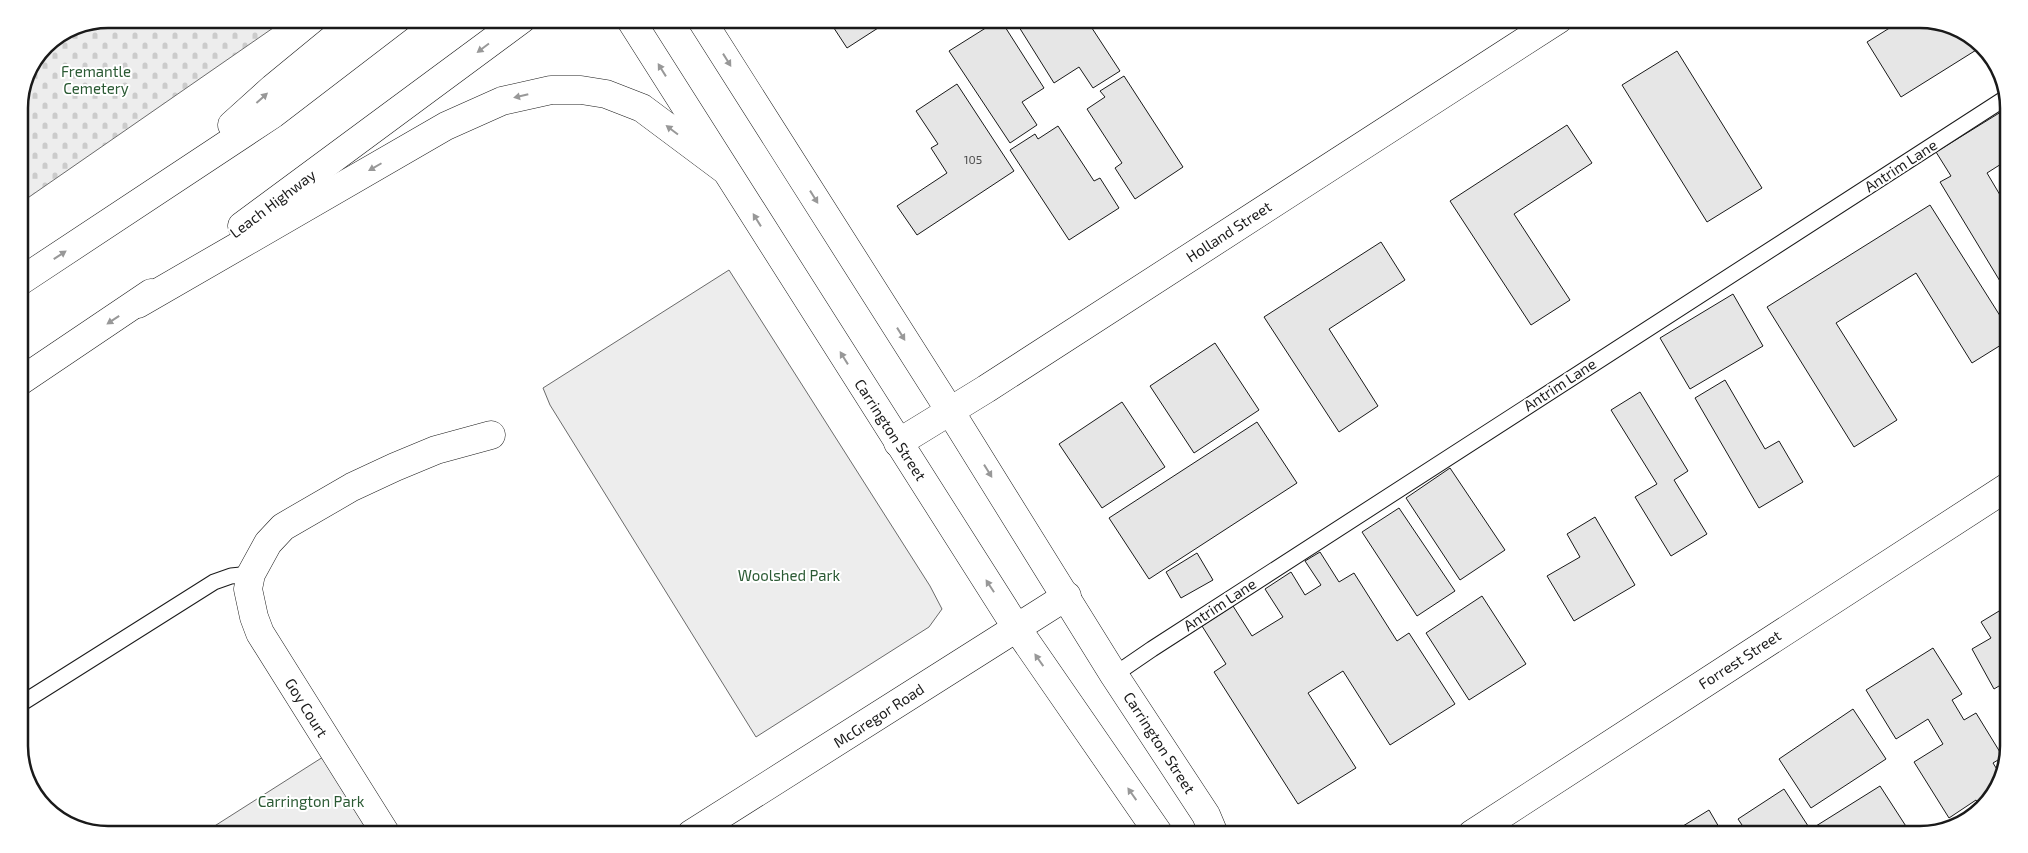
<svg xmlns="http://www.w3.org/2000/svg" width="2028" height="853" viewBox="0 0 2028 853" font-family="'Exo 2',sans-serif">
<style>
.cemetery{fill:url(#cemetery-stones);stroke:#6a6a6a}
.built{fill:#ededed;stroke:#6a6a6a}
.building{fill:#e6e6e6;stroke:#1a1a1a}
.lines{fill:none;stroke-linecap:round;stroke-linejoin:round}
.service-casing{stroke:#1a1a1a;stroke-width:17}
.minor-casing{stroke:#1a1a1a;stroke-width:29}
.secondary-casing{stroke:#1a1a1a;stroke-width:29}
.trunk-casing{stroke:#1a1a1a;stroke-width:29}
.service{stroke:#fff;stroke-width:15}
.minor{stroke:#fff;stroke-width:28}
.secondary{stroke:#fff;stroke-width:28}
.trunk{stroke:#fff;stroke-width:28}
.oneway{fill:#989898}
.labels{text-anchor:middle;stroke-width:4;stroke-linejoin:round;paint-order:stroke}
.number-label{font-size:12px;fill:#4d4d4d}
.park-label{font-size:15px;fill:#2b5a34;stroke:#fff}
.street-label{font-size:15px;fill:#1a1a1a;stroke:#fff}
.rim{fill:none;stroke:#1a1a1a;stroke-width:2.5}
</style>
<defs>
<pattern id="cemetery-stones" width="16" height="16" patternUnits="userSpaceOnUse" patternTransform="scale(1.25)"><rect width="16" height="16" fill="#ededed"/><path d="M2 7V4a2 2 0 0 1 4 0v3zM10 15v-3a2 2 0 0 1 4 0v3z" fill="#cbcbcb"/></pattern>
</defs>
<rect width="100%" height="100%" fill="#fff"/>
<polygon class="cemetery" points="107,19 286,19 19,204 19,102 45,44 74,25"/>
<g class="built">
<polygon points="729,270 930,586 942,609 929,627 756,737 550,405 543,388"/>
<polygon points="323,757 371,834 202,834"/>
</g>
<g class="building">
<polygon points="828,19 892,19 847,48"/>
<polygon points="1000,19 1044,88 1022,102 1037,125 1010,143 949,51"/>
<polygon points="1014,19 1086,19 1120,71 1093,88 1079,67 1054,83"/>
<polygon points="1904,19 1921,19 1954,25 1981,47 1901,97 1867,42"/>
<polygon points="1677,51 1762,188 1707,222 1622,85"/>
<polygon points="1124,76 1183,167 1135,199 1115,168 1122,163 1087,109 1105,97 1100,91"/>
<polygon points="957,84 1014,171 917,235 897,206 947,173 931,148 938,144 916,111"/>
<polygon points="2009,107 2009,159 1987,173 2003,200 2009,196 2009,296 1940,182 1951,176 1936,152"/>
<polygon points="1567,125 1592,163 1514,214 1570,300 1531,325 1450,201"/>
<polygon points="1058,126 1094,181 1100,178 1119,208 1069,240 1010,150 1035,134 1038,139"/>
<polygon points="1930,205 2009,330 2009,340 1972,363 1916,273 1836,323 1897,420 1854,447 1767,307"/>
<polygon points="1381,242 1405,280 1329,329 1378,406 1339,432 1264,317"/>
<polygon points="1733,294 1763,346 1690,389 1660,338"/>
<polygon points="1215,343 1259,410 1194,453 1150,386"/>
<polygon points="1725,380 1765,449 1779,441 1803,482 1759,508 1695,398"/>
<polygon points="1640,392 1688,471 1674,480 1707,534 1671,556 1635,497 1657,484 1611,410"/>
<polygon points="1122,402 1165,467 1102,508 1059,444"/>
<polygon points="1257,422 1297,483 1149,579 1109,518"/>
<polygon points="1450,468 1505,550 1460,580 1406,498"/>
<polygon points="1399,508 1455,591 1417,616 1362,532"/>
<polygon points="1595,517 1635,585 1574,621 1547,576 1580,557 1567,534"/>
<polygon points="1320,552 1339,582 1354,573 1397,641 1409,633 1455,704 1390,745 1343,671 1308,693 1356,768 1298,804 1214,672 1226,664 1202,626 1233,606 1252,636 1283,617 1265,589 1291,572 1305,595 1321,585 1305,561"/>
<polygon points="1197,553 1213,580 1181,598 1166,572"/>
<polygon points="1482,596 1526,664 1469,700 1426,633"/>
<polygon points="2009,605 2009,680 1994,689 1972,649 1991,638 1981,622"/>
<polygon points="1933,648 1962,694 1952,700 1964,720 1976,713 2003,757 1993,763 2003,779 1980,807 1976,800 1949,818 1914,762 1943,744 1928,719 1896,739 1866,690"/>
<polygon points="2009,690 2009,712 2000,695"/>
<polygon points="1853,709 1886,759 1811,808 1779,759"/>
<polygon points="1880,786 1911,834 1822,834 1816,826"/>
<polygon points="1784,789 1812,832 1808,834 1748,834 1738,819"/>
<polygon points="1709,810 1723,834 1670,834"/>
</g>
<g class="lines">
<g class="service-casing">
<g id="service">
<polyline points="1114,675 1152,649 2007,97"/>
<polyline points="19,705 214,582 231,576 251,574"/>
</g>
</g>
<g class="minor-casing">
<g id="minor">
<polyline points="898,443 986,389 1559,19"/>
<polyline points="386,834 260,633 254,617 248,589 251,574 268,543 283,527 352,487 395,467 436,450 491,435"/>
<polyline points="691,834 1067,596"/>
<polyline points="1472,834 2009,486"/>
</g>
</g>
<g class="secondary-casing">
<g id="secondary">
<polyline points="630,19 1016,627 1159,834"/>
<polyline points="701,19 950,411 1114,675 1206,815 1214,834"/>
</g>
</g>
<g class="trunk-casing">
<g id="trunk">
<polyline points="232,125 273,88 357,19"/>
<polyline points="242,226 522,19"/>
<polyline points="19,282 273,114 397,19"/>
<polyline points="138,304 446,126 502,101 551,90 581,90 606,94 642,108 725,170"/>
<polyline points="19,382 151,293"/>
</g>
</g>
<use href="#service" class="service"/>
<use href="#minor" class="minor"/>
<use href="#secondary" class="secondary"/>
<use href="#trunk" class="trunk"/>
</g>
<defs><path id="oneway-solid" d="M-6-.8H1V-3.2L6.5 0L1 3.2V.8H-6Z" transform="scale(1.25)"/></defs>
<g class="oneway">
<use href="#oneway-solid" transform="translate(483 48) rotate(143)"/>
<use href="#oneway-solid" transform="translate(727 60) rotate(58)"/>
<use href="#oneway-solid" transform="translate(662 70) rotate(-122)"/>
<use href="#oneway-solid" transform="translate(521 96) rotate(167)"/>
<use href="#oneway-solid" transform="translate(262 98) rotate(-42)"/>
<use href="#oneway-solid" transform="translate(672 130) rotate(-143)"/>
<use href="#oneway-solid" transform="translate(375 167) rotate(150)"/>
<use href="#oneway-solid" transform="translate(814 197) rotate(58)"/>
<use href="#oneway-solid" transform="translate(757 220) rotate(-122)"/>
<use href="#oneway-solid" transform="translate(60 255) rotate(-33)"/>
<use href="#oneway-solid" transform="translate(113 320) rotate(146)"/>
<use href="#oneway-solid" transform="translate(901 334) rotate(58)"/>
<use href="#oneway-solid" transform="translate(844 358) rotate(-122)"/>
<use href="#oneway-solid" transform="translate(988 471) rotate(58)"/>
<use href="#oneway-solid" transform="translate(990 586) rotate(-123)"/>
<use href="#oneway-solid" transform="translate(1039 660) rotate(-125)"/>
<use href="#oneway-solid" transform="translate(1132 794) rotate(-125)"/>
</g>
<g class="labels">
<g class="number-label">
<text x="973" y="164">105</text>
</g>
<g class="park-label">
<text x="96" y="77">Fremantle<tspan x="96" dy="17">Cemetery</tspan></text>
<text x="789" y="581">Woolshed Park</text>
<text x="311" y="807">Carrington Park</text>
</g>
<g class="street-label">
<text transform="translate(1901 166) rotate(-33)" y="5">Antrim Lane</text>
<text transform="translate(273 204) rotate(-37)" y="5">Leach Highway</text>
<text transform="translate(1229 232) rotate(-33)" y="5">Holland Street</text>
<text transform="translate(1560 385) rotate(-33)" y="5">Antrim Lane</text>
<text transform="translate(890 430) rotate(57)" y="5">Carrington Street</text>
<text transform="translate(1220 605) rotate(-33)" y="5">Antrim Lane</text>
<text transform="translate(1740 660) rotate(-33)" y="5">Forrest Street</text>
<text transform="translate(306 708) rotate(58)" y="5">Goy Court</text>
<text transform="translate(879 716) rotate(-33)" y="5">McGregor Road</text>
<text transform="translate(1159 743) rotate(57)" y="5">Carrington Street</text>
</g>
</g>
<path d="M0 0H2028V853H0ZM108 28H1920A80 80 0 0 1 2000 108V746A80 80 0 0 1 1920 826H108A80 80 0 0 1 28 746V108A80 80 0 0 1 108 28Z" fill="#fff" fill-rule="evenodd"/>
<path class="rim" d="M108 28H1920A80 80 0 0 1 2000 108V746A80 80 0 0 1 1920 826H108A80 80 0 0 1 28 746V108A80 80 0 0 1 108 28Z"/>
</svg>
